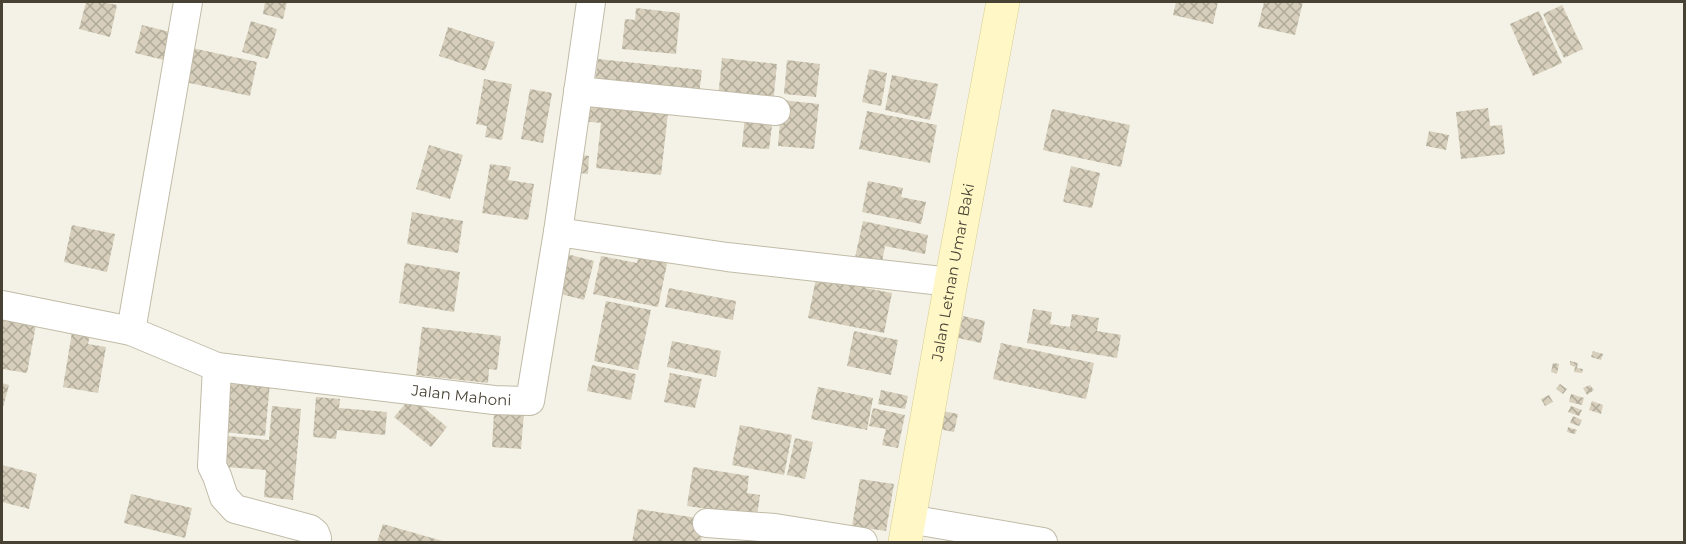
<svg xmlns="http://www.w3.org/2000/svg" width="1686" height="544" viewBox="0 0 1686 544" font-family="Montserrat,sans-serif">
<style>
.building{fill:url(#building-cross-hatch)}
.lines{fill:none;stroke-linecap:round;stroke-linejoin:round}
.street-casing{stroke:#c1bba8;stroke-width:30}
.secondary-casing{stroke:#d8cd92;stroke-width:34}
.street{stroke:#fff;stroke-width:28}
.secondary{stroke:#fff7c6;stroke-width:33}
.labels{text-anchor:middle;stroke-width:5;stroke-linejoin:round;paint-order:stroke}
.street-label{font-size:15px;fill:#484235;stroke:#fff}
</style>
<defs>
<pattern id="building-cross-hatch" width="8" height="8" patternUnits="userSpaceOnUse" patternTransform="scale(1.5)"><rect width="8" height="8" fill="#d7cfbb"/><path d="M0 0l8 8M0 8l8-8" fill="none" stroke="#b0aa99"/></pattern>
</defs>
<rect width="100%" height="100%" fill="#f4f2e6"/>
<g class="building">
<polygon points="86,2 101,2 117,5 110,37 79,29"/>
<polygon points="265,2 287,2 283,19 263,14"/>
<polygon points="1176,2 1218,2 1213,24 1173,15"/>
<polygon points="1264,2 1303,2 1295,35 1258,27"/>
<polygon points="1562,5 1583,49 1564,58 1543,14"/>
<polygon points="636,8 680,13 676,54 622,49 625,19 635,20"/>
<polygon points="1539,11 1562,63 1533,76 1510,24"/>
<polygon points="251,21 277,29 268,59 242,52"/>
<polygon points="142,25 170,32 164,60 135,53"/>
<polygon points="448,27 495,42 485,71 439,56"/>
<polygon points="192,48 257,62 250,96 185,82"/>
<polygon points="722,58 777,64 773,104 718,98"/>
<polygon points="598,59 702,70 699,95 595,84"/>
<polygon points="787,60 820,64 816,97 784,94"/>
<polygon points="869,69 887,73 881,106 862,102"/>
<polygon points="892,75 938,84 930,120 885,110"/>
<polygon points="484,79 512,84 502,140 485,137 487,126 476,124"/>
<polygon points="530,89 552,93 543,143 521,139"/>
<polygon points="584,95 669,104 661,175 596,168 601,123 582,121"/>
<polygon points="782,100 819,104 814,149 778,146"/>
<polygon points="1488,108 1490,126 1502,125 1505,154 1461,159 1456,112"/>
<polygon points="1052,109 1130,125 1121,167 1043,150"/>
<polygon points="867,111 937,125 930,163 859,149"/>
<polygon points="745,115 773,118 769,149 742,147"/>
<polygon points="1429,131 1449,135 1446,150 1426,146"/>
<polygon points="429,145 463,155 450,199 416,189"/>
<polygon points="571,154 589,156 588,174 570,172"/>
<polygon points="490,164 511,167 508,180 534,184 528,220 482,213"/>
<polygon points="1071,166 1100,173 1092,208 1063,202"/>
<polygon points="868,181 903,188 901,197 926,202 921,224 862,212"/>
<polygon points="412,212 463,221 458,253 407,244"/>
<polygon points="863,221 928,235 925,254 885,246 881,267 854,262"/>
<polygon points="72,225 115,234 107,272 64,262"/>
<polygon points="567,254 594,261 584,300 557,293"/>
<polygon points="639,254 668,259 658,307 593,294 601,256 637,263"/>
<polygon points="405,263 460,272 454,312 399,303"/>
<polygon points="818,269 867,279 865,288 892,293 884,333 808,318"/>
<polygon points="669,288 736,301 733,320 665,307"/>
<polygon points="606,301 651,310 638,370 594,361"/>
<polygon points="1033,309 1052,312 1050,324 1070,327 1072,314 1099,318 1097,331 1121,335 1117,358 1027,343"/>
<polygon points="963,316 985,321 981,343 958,338"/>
<polygon points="2,318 36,325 27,373 2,369"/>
<polygon points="422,327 501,336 497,370 489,369 488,383 416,375"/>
<polygon points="854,331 898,340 891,375 847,366"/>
<polygon points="72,332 90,335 88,344 106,347 98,393 63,387"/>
<polygon points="672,341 721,351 716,377 667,367"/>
<polygon points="1001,343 1094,363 1086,399 993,379"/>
<polygon points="1593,351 1603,354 1601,360 1591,357"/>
<polygon points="1570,361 1578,363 1577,368 1583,369 1582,373 1574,372 1575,367 1570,365"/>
<polygon points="1553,363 1559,364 1557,374 1551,372"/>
<polygon points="592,365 636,374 631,400 587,391"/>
<polygon points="670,373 702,379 695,408 664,402"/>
<polygon points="228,379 270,383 265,436 223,432"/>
<polygon points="2,383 9,385 2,411"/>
<polygon points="1560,384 1567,389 1563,394 1556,389"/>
<polygon points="1590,385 1594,390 1587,395 1583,388"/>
<polygon points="818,387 873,398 867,430 811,419"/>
<polygon points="881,390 908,396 905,409 878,404"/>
<polygon points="1571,394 1584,398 1582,405 1569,402"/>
<polygon points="1549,395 1553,402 1545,406 1541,399"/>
<polygon points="316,397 340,399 339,408 387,412 385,435 337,430 336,439 313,437"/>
<polygon points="411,397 447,427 431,447 394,417"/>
<polygon points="1592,401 1603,405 1601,414 1589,410"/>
<polygon points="272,406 301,409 293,500 264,497 266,470 225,467 228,436 269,440"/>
<polygon points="1571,406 1582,410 1579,416 1568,412"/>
<polygon points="873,408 905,415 898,448 882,445 886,429 869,426"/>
<polygon points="942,411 958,414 954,432 939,429"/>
<polygon points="494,412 524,413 521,449 492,447"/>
<polygon points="1573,416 1582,420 1579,426 1570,423"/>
<polygon points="740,425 792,435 784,475 732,465"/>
<polygon points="1568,427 1577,430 1575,434 1567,432"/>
<polygon points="795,438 813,442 805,479 787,475"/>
<polygon points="2,465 37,474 29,509 2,502"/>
<polygon points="693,467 749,476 747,493 760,495 757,516 687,506"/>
<polygon points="860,479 894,484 886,531 852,526"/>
<polygon points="131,494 192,508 185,538 124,523"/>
<polygon points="638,509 704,519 701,542 632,542"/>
<polygon points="383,524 446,542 377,542"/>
</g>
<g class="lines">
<g class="street-casing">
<g id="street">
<polyline points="578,91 776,111"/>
<polyline points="558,232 727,257 951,282"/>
<path id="s1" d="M2,305L131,331L217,367L494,400L530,401L558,232L591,2"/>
<polyline points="131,331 188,2"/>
<polyline points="217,367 212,466 217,476 224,497 235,509 310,529 315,533 317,538 315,542"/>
<polyline points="909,519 1043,542"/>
<polyline points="707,523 775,528 863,542"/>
</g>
</g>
<g class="secondary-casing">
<g id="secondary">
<path id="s2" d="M905,542L951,282L1003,2"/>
</g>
</g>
<use href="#street" class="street"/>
<use href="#secondary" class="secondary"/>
</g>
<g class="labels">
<g class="street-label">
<text dy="5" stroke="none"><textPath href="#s2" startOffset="274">Jalan Letnan Umar Baki</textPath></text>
<text dy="5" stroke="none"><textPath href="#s1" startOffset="471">Jalan Mahoni</textPath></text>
</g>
</g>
<rect width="1686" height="544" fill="none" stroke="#484235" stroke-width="6"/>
</svg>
